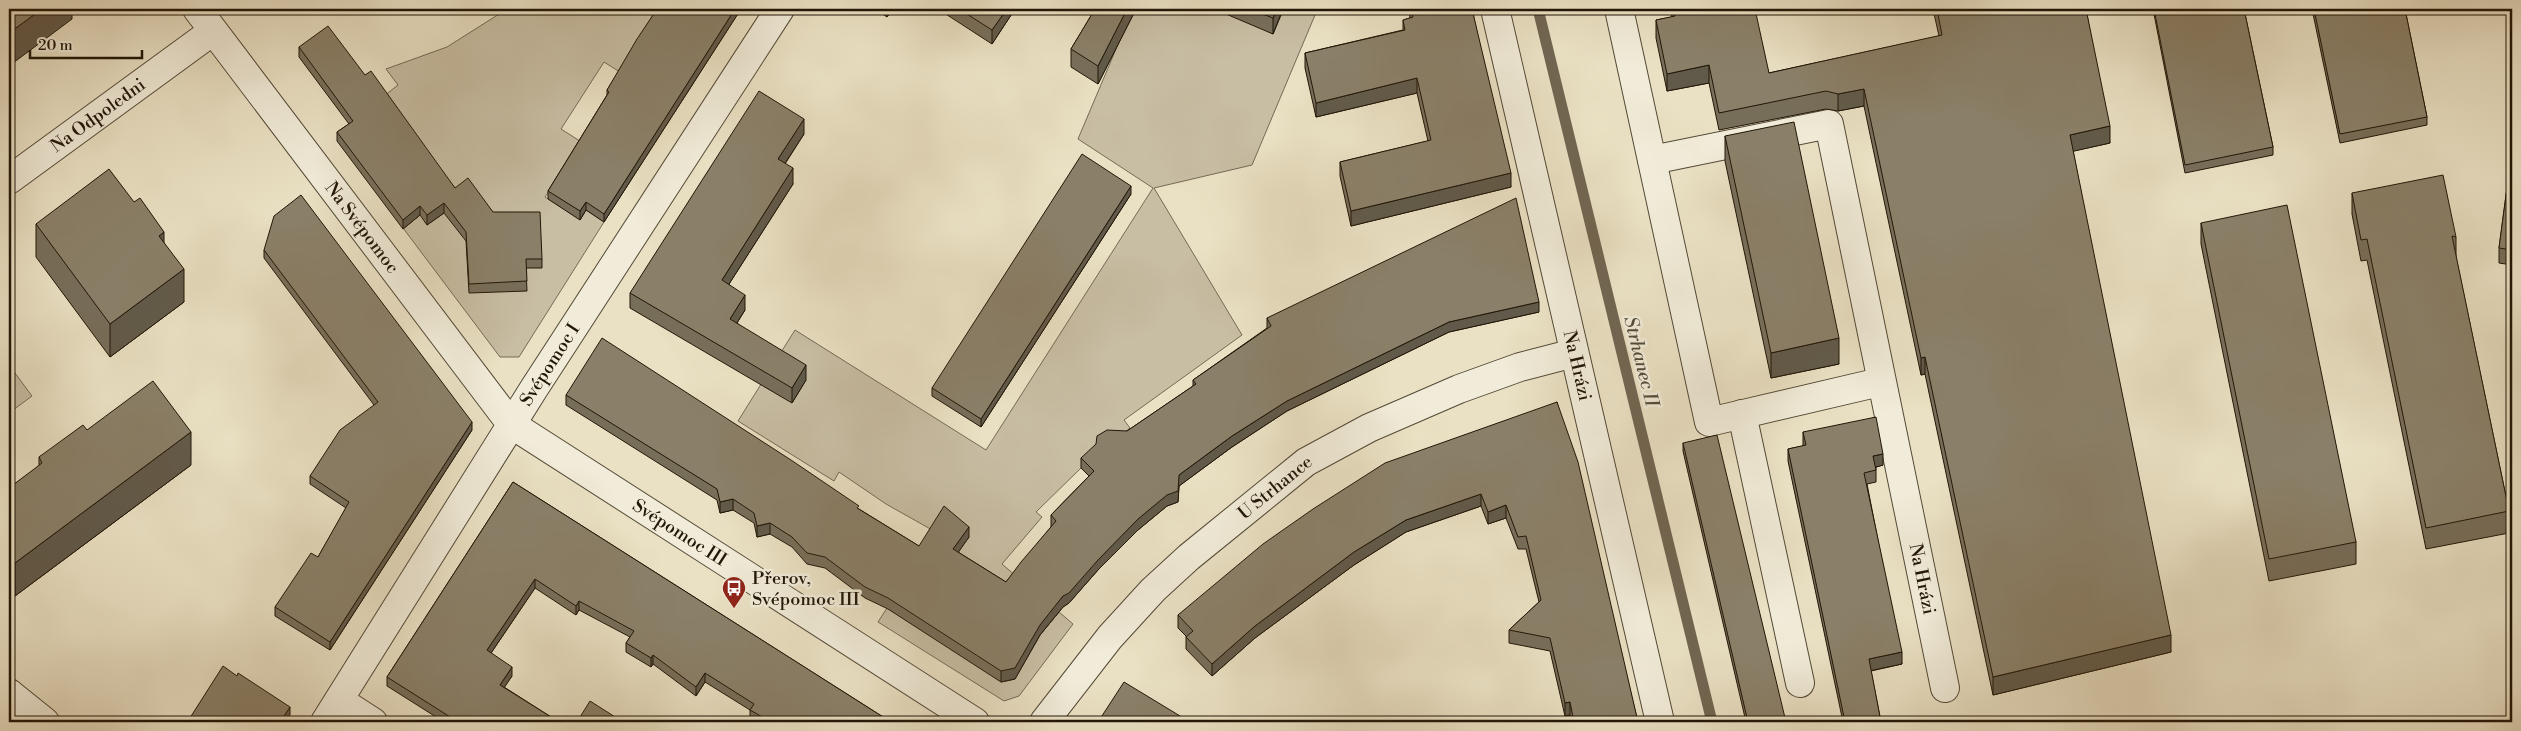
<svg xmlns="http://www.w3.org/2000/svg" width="2521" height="731" viewBox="0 0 2521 731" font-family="'Libre Bodoni',serif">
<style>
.green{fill:#c8bea4;stroke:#746a56}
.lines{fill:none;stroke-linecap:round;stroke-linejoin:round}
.stream{stroke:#716652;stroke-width:11}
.minor-casing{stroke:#534936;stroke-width:30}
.minor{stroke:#f1ecd9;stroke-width:28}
.wall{fill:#776e5a;stroke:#211607}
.shaded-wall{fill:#615a4a;stroke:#211607}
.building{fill:#8a8069;stroke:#211607}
.labels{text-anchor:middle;stroke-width:5;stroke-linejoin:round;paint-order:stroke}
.street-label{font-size:18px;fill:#211607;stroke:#f1ecd9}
.poi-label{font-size:18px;fill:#211607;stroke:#f1ecd9;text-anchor:start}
.water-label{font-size:19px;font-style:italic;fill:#564c39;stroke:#f1ecd9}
</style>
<rect width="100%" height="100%" fill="#eae1c4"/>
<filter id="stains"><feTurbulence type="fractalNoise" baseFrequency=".004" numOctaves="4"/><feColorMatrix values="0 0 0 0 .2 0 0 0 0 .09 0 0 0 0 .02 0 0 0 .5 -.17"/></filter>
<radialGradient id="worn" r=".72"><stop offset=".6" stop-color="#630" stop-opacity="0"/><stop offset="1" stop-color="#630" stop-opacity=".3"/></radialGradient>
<g class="green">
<polygon points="507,9 663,9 676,73 693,84 677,108 604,62 561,129 583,143 545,197 580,219 586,210 604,222 519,357 500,357 403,228 420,215 457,195 384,96 398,85 386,69 447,47"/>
<polygon points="1133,9 1229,9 1273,34 1284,9 1298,9 1315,15 1252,165 1154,188 1242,335 1124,420 1130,428 1081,468 1036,512 1042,517 1002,564 1017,577 1015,678 1040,635 1059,612 1073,624 1019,696 1004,701 878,622 887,608 931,636 957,554 968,537 934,531 886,504 839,472 834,481 738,421 795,330 986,450 1153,188 1078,139"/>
<polygon points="9,365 32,396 9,413"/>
</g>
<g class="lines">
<polyline class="stream" points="1538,9 1712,722"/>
<g class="minor-casing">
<g id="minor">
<path id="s1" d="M197,9L511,424L975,722"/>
<path id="s2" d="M1495,9L1660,722"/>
<polyline points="1619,9 1709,422 1880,382"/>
<path id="s3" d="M1652,160L1829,124L1945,688"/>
<path id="s4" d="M9,180L213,31"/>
<polyline points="1742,414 1800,683"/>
<polyline points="9,693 45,722"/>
<polyline points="339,700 373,722"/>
<path id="s5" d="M325,722L533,390L780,9"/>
<path id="s6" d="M1044,722L1110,637L1153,590L1189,557L1306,462L1369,428L1459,389L1520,367L1574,353"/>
</g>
</g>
<use href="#minor" class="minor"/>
</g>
<g class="wall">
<polygon points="657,9 741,9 604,222 586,210 580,220 548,199 548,191 607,95 607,90"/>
<polygon points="875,9 893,9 887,17"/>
<polygon points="938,9 1015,9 992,44"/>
<polygon points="1095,9 1136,9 1098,84 1071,67 1071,49"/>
<polygon points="1226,9 1283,9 1273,34 1226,14"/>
<polygon points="1409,9 1472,9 1511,187 1351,226 1340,176 1340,162 1428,141 1417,93 1316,117 1305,68 1305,53 1403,30 1403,20 1410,18"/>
<polygon points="1670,9 1726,9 1726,12 1769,73 1939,36 1933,9 2086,9 2110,143 2073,151 2171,652 1993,695 1925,374 1921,375 1864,106 1838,111 1826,109 1719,130 1709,83 1667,91 1656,38 1656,20 1672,17"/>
<polygon points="2153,9 2244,9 2273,147 2273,155 2185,173"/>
<polygon points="2312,9 2405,9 2427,117 2427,125 2340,143"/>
<polygon points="299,47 365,75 455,188 493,212 542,259 542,268 526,268 527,291 469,293 466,241 444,213 427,225 420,215 403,229 337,141 337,132 349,124 299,57"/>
<polygon points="804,134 785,164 793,184 729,284 745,310 737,323 806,380 792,403 630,308 630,293"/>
<polygon points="1725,136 1839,364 1771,378 1725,161"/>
<polygon points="2512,150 2512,265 2499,263 2499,248"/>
<polygon points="2352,193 2456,237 2456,257 2509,511 2509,533 2426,549 2367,260 2361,261 2352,214"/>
<polygon points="1131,194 981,427 932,396 932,388"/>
<polygon points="2201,223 2356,542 2356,564 2269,581 2201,244"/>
<polygon points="36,224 164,243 184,302 110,357 36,257"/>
<polygon points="264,250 472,430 330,650 275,616 275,607 318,557 346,508 310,484 310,476 374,405 264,258"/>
<polygon points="1539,312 1449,332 1287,411 1232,447 1179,486 1178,502 1167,506 1138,530 1098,570 1069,603 1063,607 1040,635 1015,679 1001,682 888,609 865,598 825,568 807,564 792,547 770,534 757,537 754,523 733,510 720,513 717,500 566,405 566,395 859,509 919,546 969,537 958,552 1006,582 1051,527 1051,515 1089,476 1081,468 1081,458 1127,431 1193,386 1193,380 1267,328 1267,318"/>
<polygon points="1557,402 1638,722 1572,722 1570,715 1565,716 1550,651 1509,643 1509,630 1539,602 1526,549 1518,549 1506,518 1488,524 1481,506 1406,532 1354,565 1255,638 1212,676 1186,649 1186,636 1178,628 1178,615"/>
<polygon points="87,430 191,465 15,596 9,588 9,488 39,466 39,457"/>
<polygon points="1803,432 1883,465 1876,467 1876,482 1867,484 1902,664 1871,671 1881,722 1843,722 1788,461 1788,449 1803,446"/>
<polygon points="1683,443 1786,722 1746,722 1683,451"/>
<polygon points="513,482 891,722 756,722 750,719 750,710 705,682 696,696 653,664 651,667 626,652 626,643 630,637 579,610 576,615 535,588 491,653 512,676 504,687 559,722 444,722 387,686 387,677"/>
</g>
<g class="shaded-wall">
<polygon points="42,9 72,9 72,19 9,66 9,33"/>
<polygon points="735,9 741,9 604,222 604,214"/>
<polygon points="887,9 893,9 887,17"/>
<polygon points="1007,9 1015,9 992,44 992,30"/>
<polygon points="1127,9 1136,9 1098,84 1098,66"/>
<polygon points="1277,9 1283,9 1273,34 1273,18"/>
<polygon points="1709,65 1709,83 1667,91 1667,74"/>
<polygon points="1417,78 1417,93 1316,117 1316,103"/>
<polygon points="1864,89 1864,106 1838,111 1838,94"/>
<polygon points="804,119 804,134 778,174 778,159"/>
<polygon points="2110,126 2110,143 2070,152 2070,135"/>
<polygon points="793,168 793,184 722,295 722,280"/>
<polygon points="1511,173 1511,187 1351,226 1351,211"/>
<polygon points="1131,186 1131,194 981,427 981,419"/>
<polygon points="586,202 586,210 580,220 580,211"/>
<polygon points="444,203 444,213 427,225 427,215"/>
<polygon points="420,206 420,215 403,229 403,220"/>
<polygon points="164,232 164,265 159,236"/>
<polygon points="184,269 184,302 110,357 110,324"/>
<polygon points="745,295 745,310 730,334 730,319"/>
<polygon points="1539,302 1539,312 1449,332 1287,411 1232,447 1179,486 1178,502 1167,506 1138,530 1098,570 1069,603 1063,607 1040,635 1015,679 1001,682 1001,671 1063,596 1179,475 1232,436 1287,401 1449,322"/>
<polygon points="1839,338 1839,364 1771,378 1771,353"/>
<polygon points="1925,357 1925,374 1921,375 1921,358"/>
<polygon points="806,365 806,380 792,403 792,388"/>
<polygon points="472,422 472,430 330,650 330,642"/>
<polygon points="191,432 191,465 15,596 15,563"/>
<polygon points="1883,454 1883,465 1873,468 1873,456"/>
<polygon points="1481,494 1481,506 1406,532 1354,565 1255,638 1212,676 1212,664 1255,626 1354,552 1406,520"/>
<polygon points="733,499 733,510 720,513 720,502"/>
<polygon points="1506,505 1506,518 1488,524 1488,512"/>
<polygon points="770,523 770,534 757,537 757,526"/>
<polygon points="969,527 969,537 953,560 953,549"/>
<polygon points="535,579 535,588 487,659 487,650"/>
<polygon points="579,601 579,610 576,615 576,606"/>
<polygon points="2171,635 2171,652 1993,695 1993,677"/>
<polygon points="1902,652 1902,664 1869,671 1869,659"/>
<polygon points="653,655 653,664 651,667 651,658"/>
<polygon points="512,667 512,676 500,694 500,685"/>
<polygon points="705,673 705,682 696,696 696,687"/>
<polygon points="1570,702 1570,715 1565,716 1565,703"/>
<polygon points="290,707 290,715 285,722 280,722"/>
</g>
<g class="building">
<polygon points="9,9 42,9 9,33"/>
<polygon points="657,9 735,9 604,214 586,202 580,211 548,191 609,92 607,90 637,39"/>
<polygon points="959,9 1007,9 992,30"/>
<polygon points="1095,9 1127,9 1098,66 1071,49"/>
<polygon points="1250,9 1277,9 1273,18"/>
<polygon points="1411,9 1472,9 1511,173 1351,211 1340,162 1431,140 1417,78 1316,103 1305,53 1405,30 1403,20 1413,17"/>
<polygon points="1673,9 1726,9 1726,12 1741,9 1755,9 1769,73 1942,35 1937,9 2086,9 2110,126 2070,135 2171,635 1993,677 1925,357 1921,358 1864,89 1838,94 1826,91 1719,113 1709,65 1667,74 1656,20 1675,16"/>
<polygon points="2154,9 2244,9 2273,147 2185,165"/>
<polygon points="2314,9 2405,9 2427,117 2340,134"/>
<polygon points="328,26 365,75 371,71 455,188 468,178 493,212 540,212 542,259 526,259 527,281 469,284 466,232 444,203 427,215 420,206 403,220 337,132 353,121 299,47"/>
<polygon points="759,91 804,119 778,159 793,168 722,280 745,295 730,319 806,365 792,388 630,293"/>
<polygon points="1794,122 1839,338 1771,353 1725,136"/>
<polygon points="2512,150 2512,250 2499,248"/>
<polygon points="1082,154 1131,186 981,419 932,388"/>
<polygon points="109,169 134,202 140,198 164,232 159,236 184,269 110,324 36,224"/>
<polygon points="2443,175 2456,237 2452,236 2509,511 2426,528 2367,239 2361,240 2352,193"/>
<polygon points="301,195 472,422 330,642 275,607 311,553 318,557 349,502 310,476 340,430 378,402 264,250 274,216"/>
<polygon points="1516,198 1539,302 1449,322 1287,401 1232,436 1179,475 1178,491 1167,495 1138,519 1098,560 1069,593 1063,596 1040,625 1015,668 1001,671 888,598 865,587 825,557 807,553 792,537 770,523 757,526 754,513 733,499 720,502 717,489 566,395 602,338 791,460 859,506 857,508 919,546 944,506 969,527 953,549 1006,582 1021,562 1056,521 1051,515 1094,471 1081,458 1096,444 1097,436 1107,430 1127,431 1196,384 1193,380 1271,326 1267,318"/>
<polygon points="2287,205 2356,542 2269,559 2201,223"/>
<polygon points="153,381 191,432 15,563 9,555 9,488 42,463 39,457 83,425 87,430"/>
<polygon points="1557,402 1578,462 1638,722 1574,722 1570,702 1565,703 1550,638 1509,630 1541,600 1526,536 1518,537 1506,505 1488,512 1481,494 1406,520 1354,552 1255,626 1212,664 1186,637 1193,631 1178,615 1263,544 1313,509 1385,463"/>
<polygon points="1876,417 1883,454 1873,456 1876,470 1864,473 1902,652 1869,659 1881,722 1845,722 1788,449 1806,445 1803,432"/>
<polygon points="1717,435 1786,722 1748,722 1683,443"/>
<polygon points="513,482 891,722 771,722 750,710 754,704 705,673 696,687 653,655 651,658 626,643 634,631 579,601 576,606 535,579 487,650 512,667 500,685 559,722 458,722 387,677"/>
<polygon points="2508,644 2512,644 2512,722 2510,722"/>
<polygon points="223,666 237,676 238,673 290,707 280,722 190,722 188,721"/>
<polygon points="1124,682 1185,719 1183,722 1098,722"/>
<polygon points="590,701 623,722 577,722"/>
<polygon points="1965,719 2147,721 2147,722 1951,722"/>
</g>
<defs>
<g id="bus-pin" transform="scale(1.25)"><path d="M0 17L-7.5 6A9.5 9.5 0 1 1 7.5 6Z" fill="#8f2418" stroke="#f1ecd9"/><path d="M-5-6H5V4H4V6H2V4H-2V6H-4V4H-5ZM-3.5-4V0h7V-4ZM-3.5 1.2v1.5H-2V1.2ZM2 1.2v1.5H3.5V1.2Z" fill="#fff"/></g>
</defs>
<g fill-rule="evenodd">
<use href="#bus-pin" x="734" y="588"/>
</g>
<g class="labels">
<g class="street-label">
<text dy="6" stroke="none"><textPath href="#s4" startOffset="110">Na Odpoledni</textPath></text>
<text dy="6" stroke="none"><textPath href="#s1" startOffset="274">Na Svépomoc</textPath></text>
<text dy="6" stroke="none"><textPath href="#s5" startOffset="422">Svépomoc I</textPath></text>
<text dy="6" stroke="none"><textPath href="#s2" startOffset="366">Na Hrázi</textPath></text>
<text dy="6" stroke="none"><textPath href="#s6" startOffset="331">U Strhance</textPath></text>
<text dy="6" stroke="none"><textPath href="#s1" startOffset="721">Svépomoc III</textPath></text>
<text dy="6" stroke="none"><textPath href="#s3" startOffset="645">Na Hrázi</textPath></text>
</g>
<g class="poi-label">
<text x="752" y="584">Přerov,<tspan x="752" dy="21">Svépomoc III</tspan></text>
</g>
<g class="water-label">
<text transform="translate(1642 361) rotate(76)" y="7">Strhanec II</text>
</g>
</g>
<rect width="2521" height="731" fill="none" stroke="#eae1c4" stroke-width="30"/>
<rect x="10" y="10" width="2501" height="711" fill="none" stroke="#211607" stroke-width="2.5"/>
<rect x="15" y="15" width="2491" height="701" fill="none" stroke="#211607"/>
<path d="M30 50v8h112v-8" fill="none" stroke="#211607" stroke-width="2.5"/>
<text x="38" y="50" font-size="15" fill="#211607" stroke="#f1ecd9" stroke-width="4" paint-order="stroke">20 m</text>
<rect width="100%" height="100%" filter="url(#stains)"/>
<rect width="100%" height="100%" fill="url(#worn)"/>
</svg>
